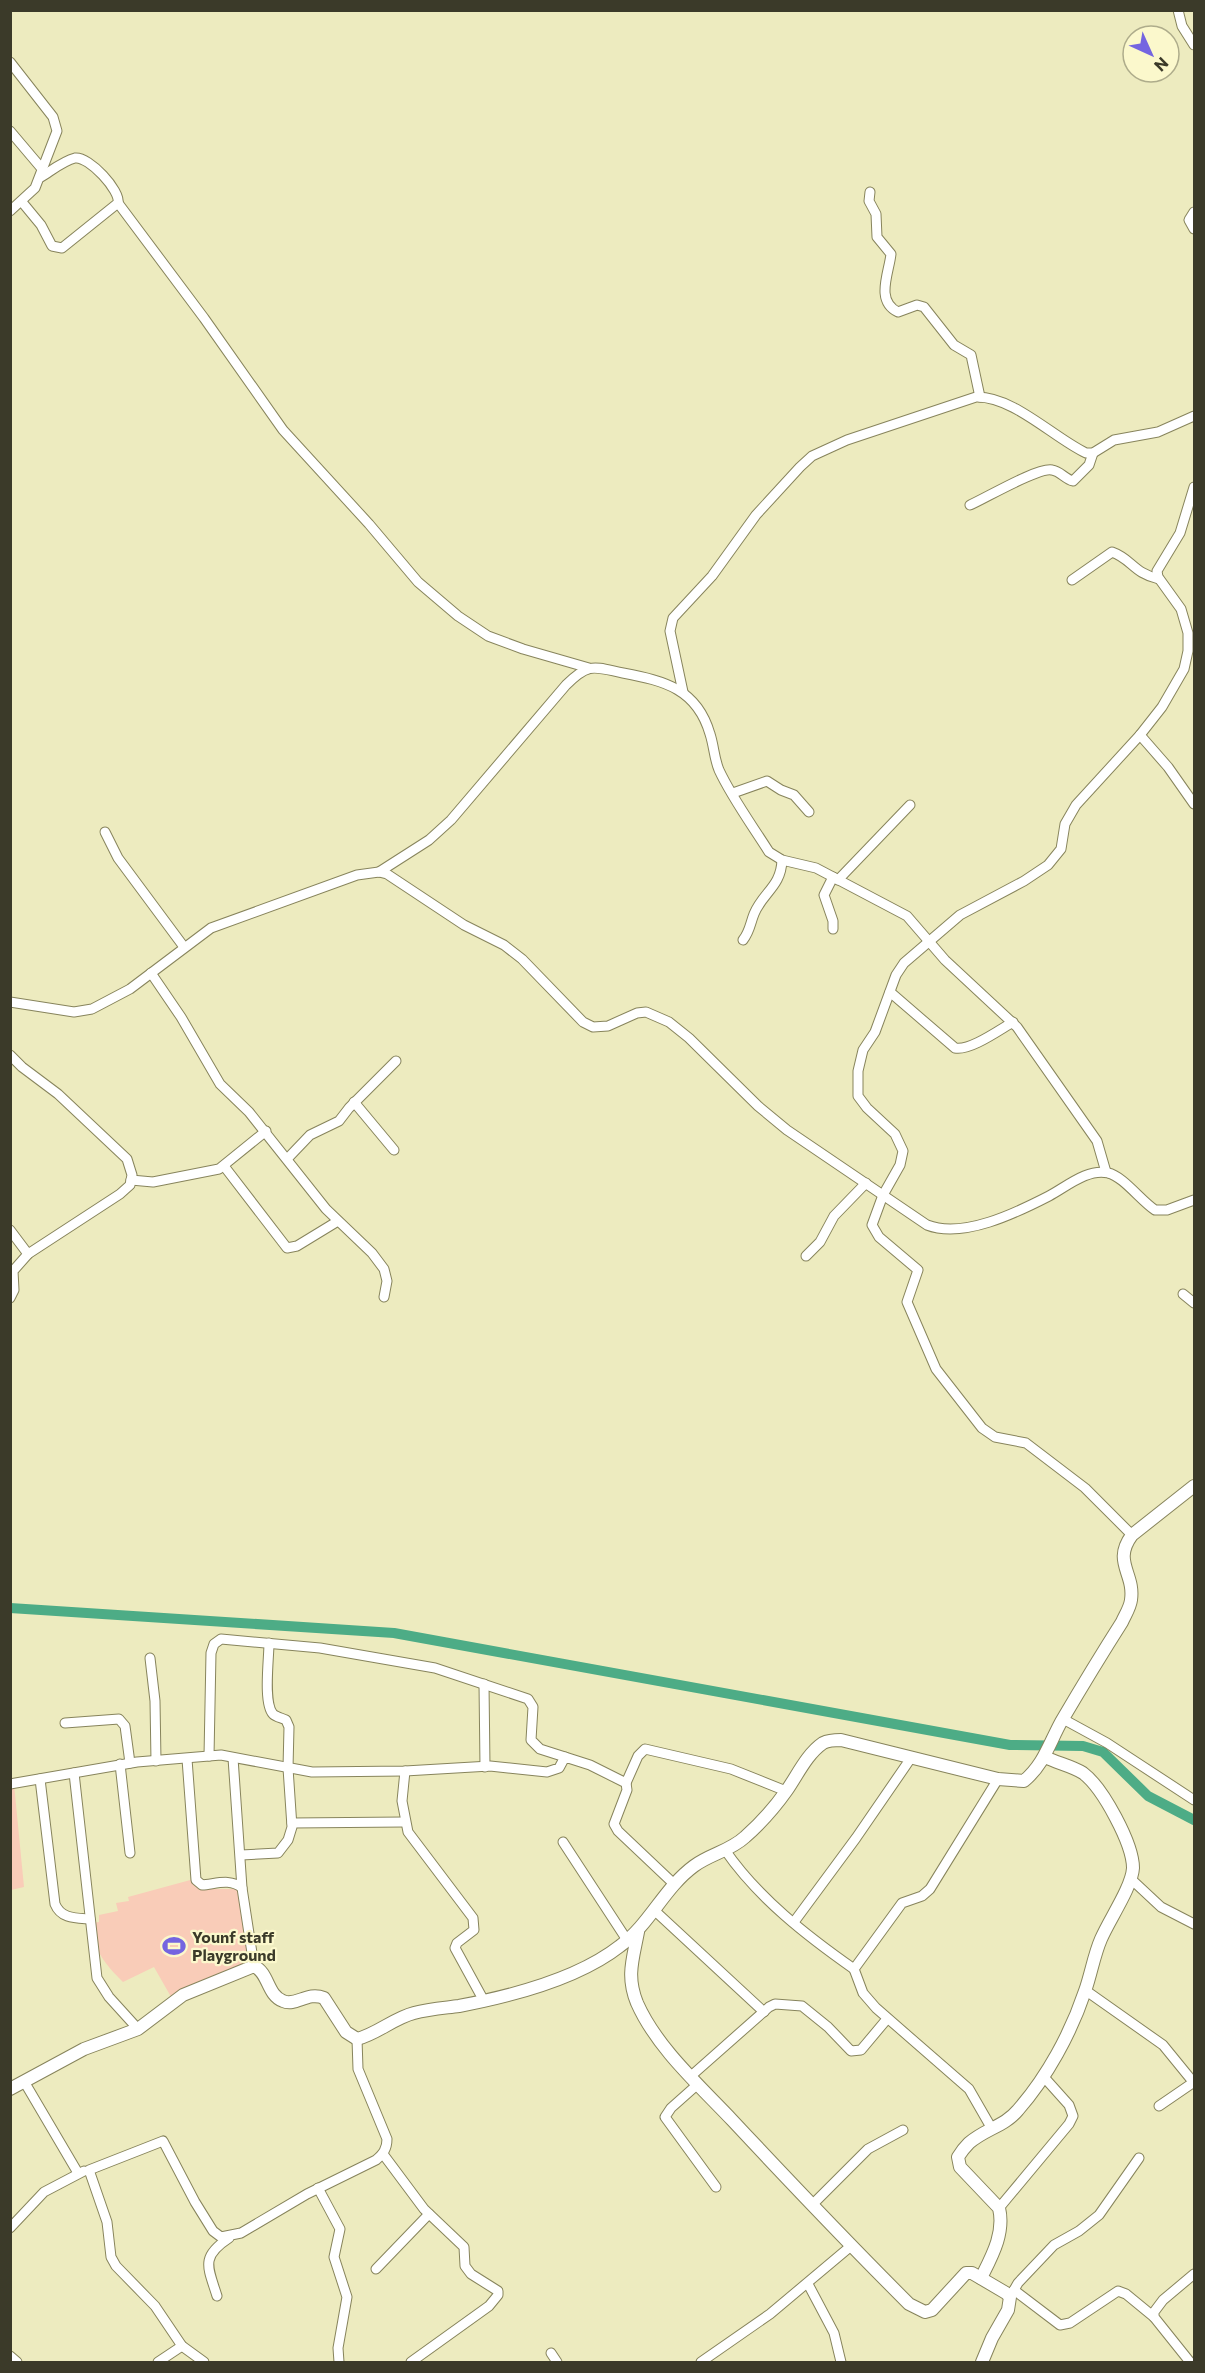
<svg xmlns="http://www.w3.org/2000/svg" width="1205" height="2373" viewBox="0 0 1205 2373" font-family="Commissioner,sans-serif">
<style>
.green{fill:#f9ccb8}
.lines{fill:none;stroke-linecap:round;stroke-linejoin:round}
.canal{stroke:#4dac86;stroke-width:10}
.minor-casing{stroke:#87845c;stroke-width:11}
.tertiary-casing{stroke:#87845c;stroke-width:14}
.minor{stroke:#fff;stroke-width:9}
.tertiary{stroke:#fff;stroke-width:12}
.labels{text-anchor:middle;stroke-width:4.5;stroke-linejoin:round;paint-order:stroke}
.poi-label{font-size:16px;font-weight:bold;fill:#3b3a29;stroke:#fbf8cc;text-anchor:start}
</style>
<rect width="100%" height="100%" fill="#edebbf"/>
<g class="green">
<polygon points="10,1784 14,1784 24,1887 11,1890"/>
<path d="M194,1879L201,1887L211,1889H243L254,1965L174,2002L154,1967L123,1982C106,1965 91,1948 92,1923L99,1922V1915L118,1911L116,1903L129,1901L128,1897Z"/>
</g>
<g class="lines">
<polyline class="canal" points="10,1608 394,1633 1010,1745 1083,1746 1103,1752 1148,1796 1194,1820"/>
<g class="minor-casing">
<g id="minor">
<polyline points="1178,10 1182,26 1194,45"/>
<polyline points="10,62 53,117 57,131 35,188 10,211"/>
<polyline points="10,131 43,170"/>
<path d="M870,192L869,201L876,214L877,237L891,254C889,273 875,301 898,312L917,305L924,307L954,345L971,355L980,397"/>
<path d="M22,202L41,225L52,246L62,248L118,203C121,191 89,156 75,158C63,161 51,171 41,177"/>
<polyline points="118,203 204,318 283,430 369,524 418,582 458,616 488,636 523,649 589,668"/>
<polyline points="1194,212 1189,220 1194,229"/>
<path d="M970,505C986,498 1038,467 1052,470C1060,471 1065,479 1073,481L1089,465L1093,453"/>
<path d="M1072,580L1112,552C1132,559 1133,573 1159,579"/>
<path d="M683,692L670,631L673,618L712,576L756,515L800,467L812,456L847,440L976,397C1013,396 1054,438 1086,453H1093L1114,440L1158,432L1194,416"/>
<polyline points="1140,735 1168,767 1194,804"/>
<polyline points="733,793 767,781 781,790 794,795 809,812"/>
<polyline points="105,832 118,858 184,947"/>
<path d="M379,872L429,840L451,820L566,685C589,662 594,667 623,673C665,681 697,689 710,734C714,746 714,758 719,770C732,798 752,825 769,852L782,860L816,868L907,916L945,960L1017,1027L1097,1141L1106,1172"/>
<polyline points="838,880 910,805"/>
<polyline points="833,929 833,921 824,895 833,877"/>
<path d="M743,940C750,931 750,924 754,914C763,892 781,887 782,860"/>
<polyline points="151,973 181,1017 220,1084 249,1112 326,1209 372,1253 384,1269 387,1281 384,1297"/>
<path d="M890,992L955,1048C970,1051 999,1030 1013,1022"/>
<path d="M10,1002L74,1012L92,1009L130,989L211,928L357,875L379,872L387,874L464,925L504,945L522,959L583,1022L593,1027L608,1026L637,1013L646,1012L669,1022L689,1038L758,1106L787,1130L927,1225C963,1239 1016,1213 1049,1196C1066,1187 1088,1168 1108,1173C1123,1176 1141,1201 1155,1210H1167L1194,1200"/>
<polyline points="10,1055 22,1067 58,1094 127,1159 132,1175 130,1185 120,1194 28,1254 13,1271 14,1290 10,1298"/>
<polyline points="354,1102 394,1150"/>
<polyline points="288,1158 310,1135 339,1121 349,1108 396,1061"/>
<polyline points="224,1166 287,1248 297,1246 338,1221"/>
<polyline points="131,1180 153,1182 219,1169 266,1131"/>
<polyline points="10,1230 28,1254"/>
<polyline points="806,1256 820,1242 834,1216 866,1183"/>
<polyline points="1183,1294 1194,1303"/>
<polyline points="1132,1535 1085,1488 1026,1443 995,1437 982,1428 936,1369 907,1302 918,1270 879,1237 872,1225 883,1195 900,1165 903,1151 895,1134 867,1108 858,1096 858,1071 863,1050 875,1032 896,975 904,963 960,915 1024,881 1048,865 1061,849 1065,824 1076,805 1140,735 1162,707 1184,669 1188,651 1188,633 1181,609 1158,577 1157,571 1180,533 1194,487"/>
<polyline points="150,1658 155,1701 156,1761"/>
<polyline points="484,1684 485,1767"/>
<polyline points="1063,1719 1107,1743 1194,1800"/>
<polyline points="65,1723 119,1719 125,1726 130,1763"/>
<polyline points="209,1756 211,1653 214,1644 221,1639 320,1648 435,1668 528,1699 533,1707 531,1740 540,1749 565,1757"/>
<polyline points="233,1758 242,1888"/>
<path d="M187,1759L196,1880L202,1885C216,1884 230,1878 242,1888L254,1966"/>
<polyline points="120,1764 130,1853"/>
<polyline points="405,1771 402,1801 408,1832 473,1918 474,1930 457,1943 455,1948 484,2001"/>
<polyline points="74,1773 97,1978 109,1997 138,2029"/>
<path d="M40,1779L55,1904C61,1919 76,1918 90,1919"/>
<polyline points="626,1783 638,1756 645,1749 731,1769 786,1791"/>
<polyline points="10,1784 137,1762 221,1755 312,1772 405,1771 490,1766 547,1772 559,1768 565,1757 590,1765 626,1783 627,1790 614,1824 618,1831 674,1884"/>
<polyline points="292,1823 404,1822"/>
<polyline points="563,1842 627,1940"/>
<path d="M725,1850C758,1898 807,1936 854,1969"/>
<path d="M241,1855L278,1853L288,1840L292,1827L288,1768L289,1727L286,1720C282,1718 276,1717 273,1714C263,1703 269,1659 269,1643"/>
<polyline points="1131,1879 1161,1907 1194,1924"/>
<polyline points="654,1910 764,2012"/>
<polyline points="794,1922 856,1838 911,1758"/>
<polyline points="1085,1990 1163,2045 1194,2083"/>
<polyline points="691,2076 769,2007 775,2004 802,2006 828,2027 851,2051 861,2050 887,2019"/>
<polyline points="25,2083 78,2173"/>
<polyline points="698,2084 671,2108 665,2117 716,2187"/>
<polyline points="1159,2106 1194,2082"/>
<polyline points="992,2129 969,2089 876,2008 863,1993 854,1969 902,1903 922,1896 930,1889 998,1779"/>
<polyline points="383,2154 424,2209 464,2247 465,2266 471,2274 498,2291 498,2295 489,2306 411,2362"/>
<polyline points="318,2188 340,2229 334,2257 347,2297 338,2348 339,2362"/>
<polyline points="812,2205 868,2149 903,2130"/>
<polyline points="999,2208 1069,2124 1073,2116 1069,2105 1043,2076"/>
<polyline points="10,2228 44,2192 84,2171"/>
<polyline points="376,2269 429,2214"/>
<polyline points="808,2284 834,2333 841,2362"/>
<polyline points="1014,2290 1060,2325 1070,2323 1118,2291 1126,2294 1154,2317"/>
<path d="M217,2296C208,2267 200,2257 229,2238"/>
<polyline points="1010,2297 1018,2283 1054,2245 1079,2231 1099,2215 1139,2158"/>
<polyline points="551,2353 557,2362"/>
<polyline points="10,2356 17,2362"/>
<polyline points="158,2362 182,2346"/>
<path d="M204,2362L182,2346L155,2306L116,2266L111,2257L107,2222L89,2170L163,2141L195,2202L213,2231L221,2237L241,2233L307,2194L376,2160C383,2154 387,2149 387,2139L358,2069L357,2039"/>
<polyline points="701,2362 770,2314 851,2246"/>
<polyline points="1190,2362 1154,2317 1154,2312 1163,2300 1194,2274"/>
</g>
</g>
<g class="tertiary-casing">
<g id="tertiary">
<path d="M638,1932C633,1959 626,1976 637,2003C657,2048 699,2085 732,2120C790,2182 849,2244 909,2304L925,2312L932,2310L966,2273H972L1006,2293L1010,2297L1008,2310L992,2338L982,2362"/>
<path d="M10,2089L84,2049L138,2029L183,1995L254,1966C269,1973 267,1995 283,2001C296,2007 307,1991 324,1998L346,2032L357,2039C377,2034 394,2018 414,2013C429,2009 444,2008 459,2006C512,1996 578,1979 620,1946C650,1924 664,1888 694,1866C710,1854 730,1851 745,1837C761,1823 775,1807 787,1790C798,1774 807,1754 823,1743C829,1740 835,1740 841,1740L998,1779L1024,1781C1044,1764 1049,1744 1061,1722C1081,1688 1101,1655 1122,1622C1125,1615 1130,1608 1131,1600C1135,1573 1112,1562 1132,1535L1194,1486"/>
<path d="M981,2278C992,2256 1005,2233 999,2208L960,2167L958,2157C961,2152 965,2147 969,2143C985,2129 1005,2126 1018,2110C1047,2077 1071,2033 1085,1991C1091,1974 1094,1955 1101,1939C1109,1920 1132,1887 1133,1868C1133,1844 1103,1788 1083,1773C1072,1766 1057,1763 1045,1757"/>
</g>
</g>
<use href="#minor" class="minor"/>
<use href="#tertiary" class="tertiary"/>
</g>
<defs>
<g id="stadium-bare" transform="scale(1.8)"><path d="M0-5a6.5 5 0 1 0 0 10a6.5 5 0 1 0 0-10ZM-3.5-1.8h7v3.6h-7Z" fill="#7465e0" stroke="#fbf8cc" stroke-width="2.5" paint-order="stroke"/></g>
</defs>
<g fill-rule="evenodd">
<use href="#stadium-bare" x="174" y="1946"/>
</g>
<g class="labels">
<g class="poi-label">
<text x="192" y="1943">Younf staff<tspan x="192" dy="18">Playground</tspan></text>
</g>
</g>
<rect width="1205" height="2373" fill="none" stroke="#3b3a29" stroke-width="24"/>
<g transform="translate(1151 54) rotate(135)"><circle r="28" fill="#fbf8cc" stroke="#aeac8b" stroke-width="1.5"/>
<path d="M0-4.5L10 22L0 15L-10 22Z" fill="#7465e0"/>
<text y="-9" font-size="16" font-weight="bold" text-anchor="middle" fill="#3b3a29">N</text>
</g>
</svg>
